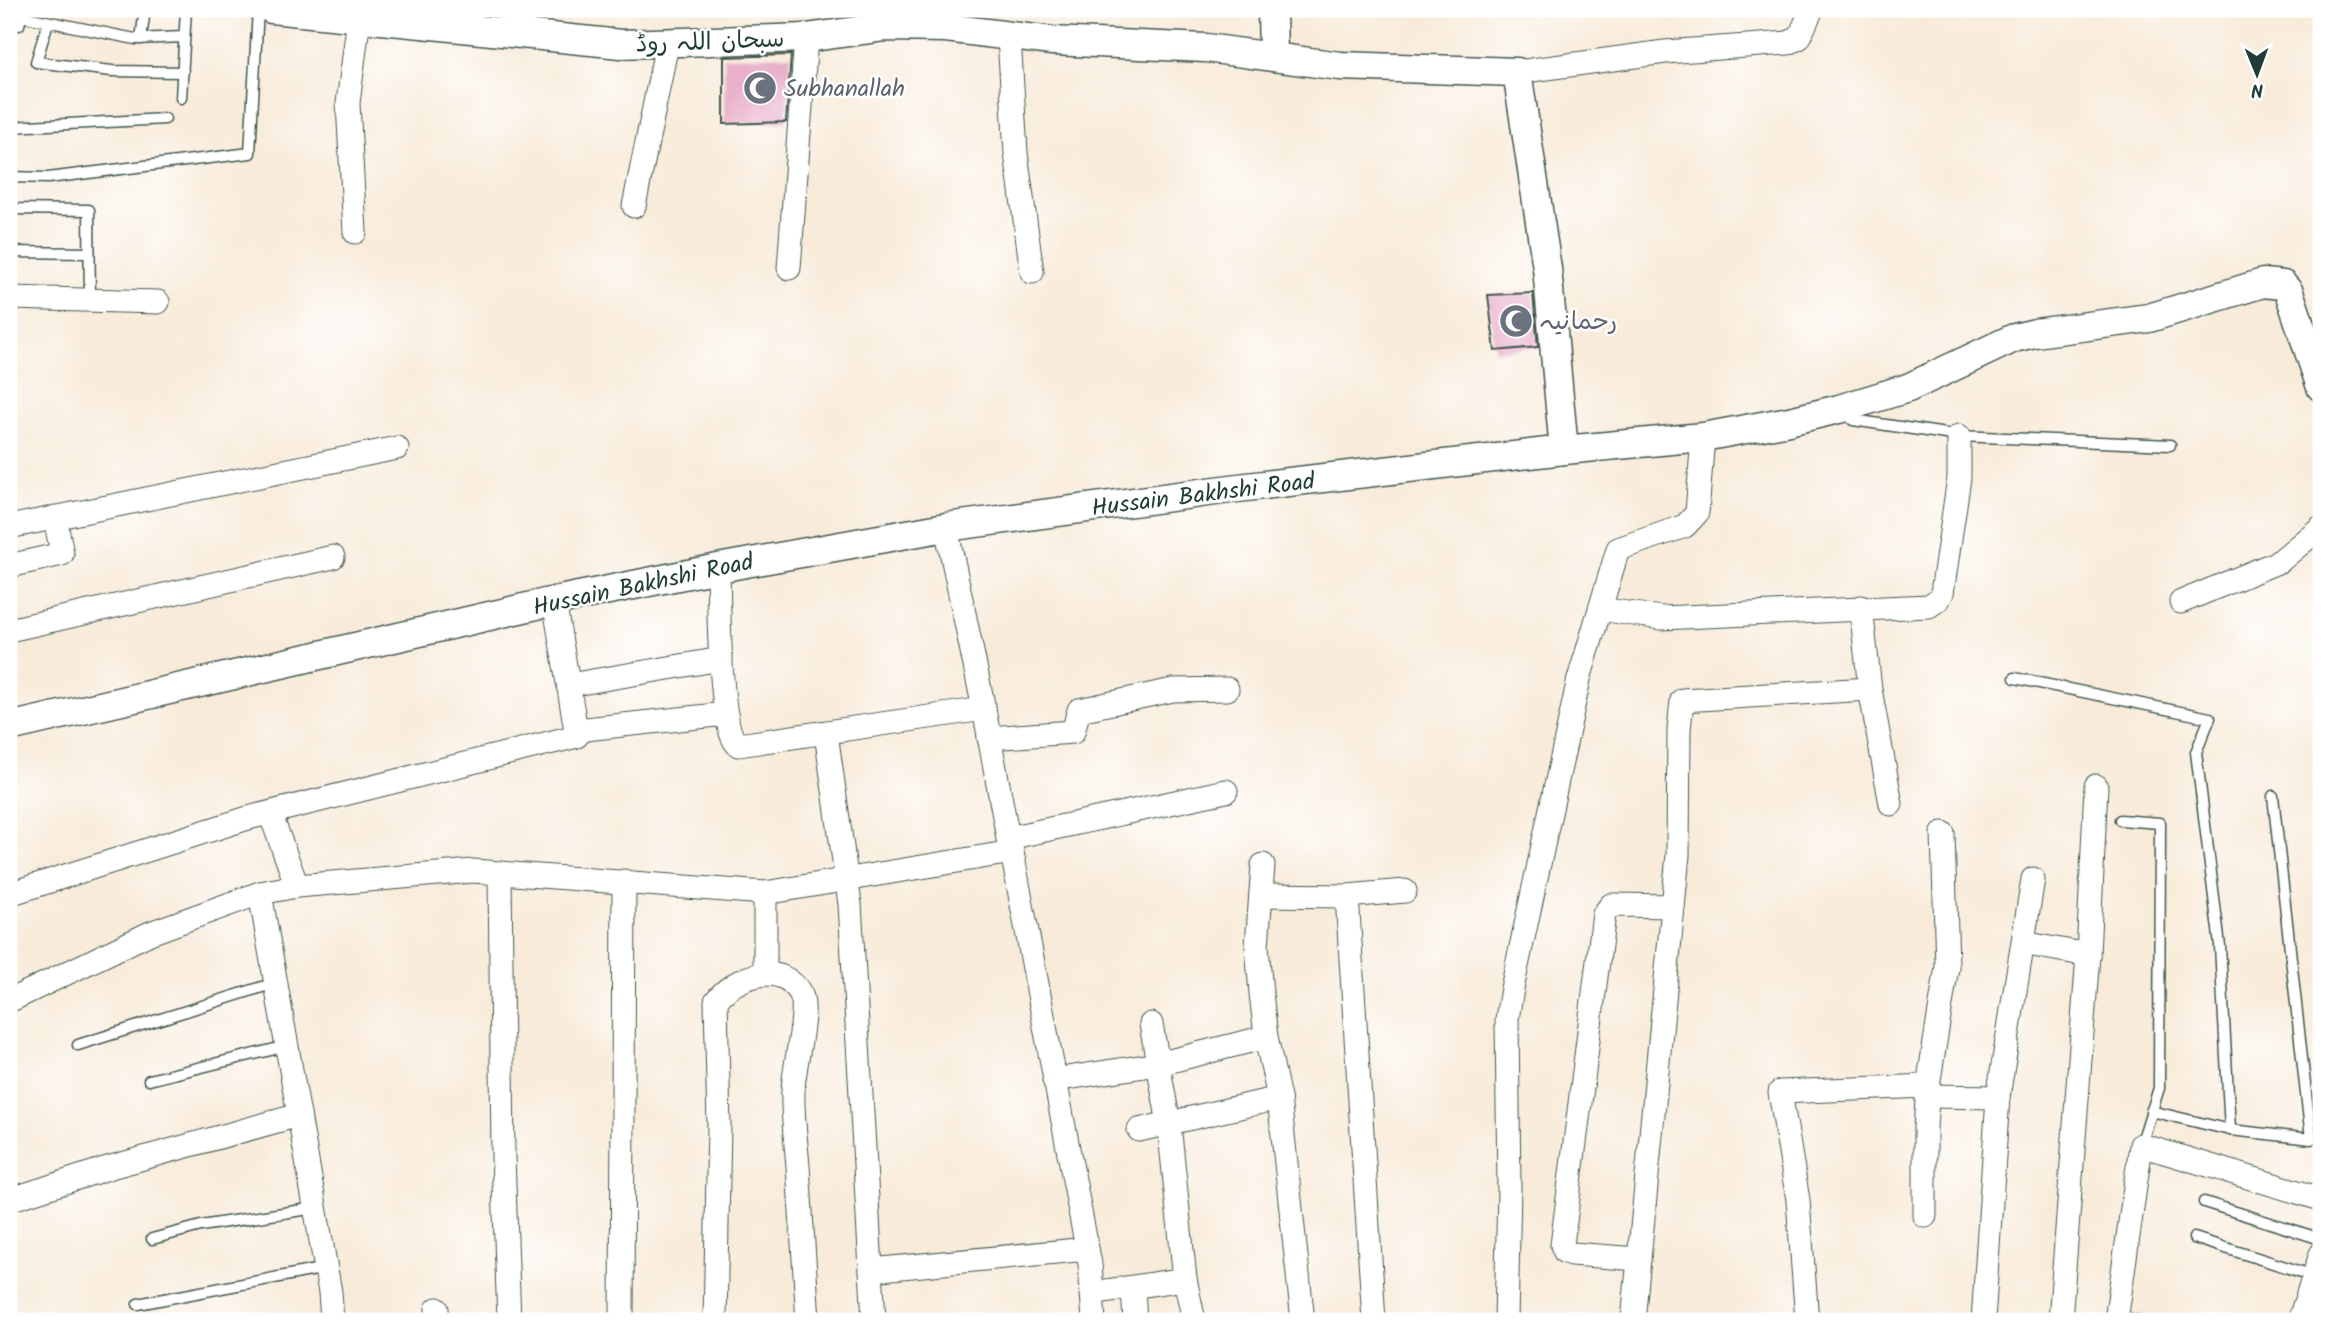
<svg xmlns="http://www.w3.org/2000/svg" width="2330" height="1330" viewBox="0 0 2330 1330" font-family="Kalam,'Playpen Sans Arabic',sans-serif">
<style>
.building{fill:#e49ebf}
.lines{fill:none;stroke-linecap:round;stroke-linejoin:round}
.service-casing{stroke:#40574d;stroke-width:13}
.minor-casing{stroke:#40574d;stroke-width:25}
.tertiary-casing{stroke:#40574d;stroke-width:31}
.service{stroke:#fff;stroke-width:10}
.minor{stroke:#fff;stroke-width:23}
.tertiary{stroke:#fff;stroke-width:28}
.labels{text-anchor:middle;stroke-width:5;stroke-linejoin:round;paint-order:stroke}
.street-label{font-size:24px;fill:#1f3d34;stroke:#fff}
.worship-label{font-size:24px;fill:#5b616d;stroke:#fff;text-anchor:start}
</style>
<rect width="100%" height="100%" fill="#fff"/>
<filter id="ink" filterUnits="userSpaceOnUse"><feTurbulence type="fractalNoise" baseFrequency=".0143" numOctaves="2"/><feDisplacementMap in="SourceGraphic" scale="14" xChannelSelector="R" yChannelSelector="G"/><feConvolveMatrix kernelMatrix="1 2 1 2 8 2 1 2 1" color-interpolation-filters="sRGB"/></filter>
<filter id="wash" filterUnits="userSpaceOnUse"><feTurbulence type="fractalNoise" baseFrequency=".00686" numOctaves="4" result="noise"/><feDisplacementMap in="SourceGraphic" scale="28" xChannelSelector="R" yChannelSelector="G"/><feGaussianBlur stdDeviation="1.57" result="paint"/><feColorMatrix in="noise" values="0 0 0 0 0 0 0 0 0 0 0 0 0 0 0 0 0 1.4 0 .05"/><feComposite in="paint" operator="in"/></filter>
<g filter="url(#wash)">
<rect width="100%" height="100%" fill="#f8ebd9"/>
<g id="blocks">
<g class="building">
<polygon points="791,55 786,122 724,124 724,57"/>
<polygon points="1533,293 1538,347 1495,351 1488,295"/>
</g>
</g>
</g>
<g filter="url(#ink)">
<use href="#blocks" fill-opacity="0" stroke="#40574d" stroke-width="2"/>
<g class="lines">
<g class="service-casing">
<g id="service">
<polyline points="21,16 135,39 184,37"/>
<polyline points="48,22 36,62 112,71 183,72"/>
<polyline points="9,23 19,25 23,9"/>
<polyline points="141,39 145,9"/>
<polyline points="181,98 186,9"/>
<polyline points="9,127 165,119"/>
<polyline points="9,177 48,178 250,153 258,9"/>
<polyline points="9,209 89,210 90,301"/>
<polyline points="9,252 89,253"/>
<polyline points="1841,410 1853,420 1959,436 2170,445"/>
<polyline points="2015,678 2210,718 2196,752 2220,946 2230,1130"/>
<polyline points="2120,820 2160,823 2159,1088 2141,1145"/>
<polyline points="78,1045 275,983"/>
<polyline points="149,1080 287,1046"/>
<polyline points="2151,1111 2230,1130 2311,1139 2273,796"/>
<polyline points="2204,1202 2321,1239"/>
<polyline points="2194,1238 2314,1276"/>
<polyline points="152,1239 201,1226 315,1208"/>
<polyline points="138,1304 326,1268"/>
<polyline points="2117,1316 2142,1321"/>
</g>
</g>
<g class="minor-casing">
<g id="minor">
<polyline points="902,28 911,9"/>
<polyline points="1009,37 1016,153 1032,272"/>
<polyline points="1517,72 1665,52 1788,43 1799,38 1812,9"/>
<polyline points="634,206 667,44"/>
<polyline points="355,232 348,103 359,18"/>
<polyline points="789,268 806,38"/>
<polyline points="9,298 158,302"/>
<polyline points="9,527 397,448"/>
<polyline points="946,527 984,709 1008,838"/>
<polyline points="9,566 62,554 55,517"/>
<path d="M718,568C719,598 718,729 738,745L984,709"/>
<polyline points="2181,602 2280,561 2321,527"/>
<polyline points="1861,607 1870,689 1891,804"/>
<polyline points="1600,609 1661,618 1929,606 1939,599 1942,593 1959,478 1959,436"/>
<polyline points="9,630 333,557"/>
<polyline points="569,685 721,659"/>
<polyline points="576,730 726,714"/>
<polyline points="826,733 850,904 874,1321"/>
<polyline points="989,738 1073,732 1079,710 1173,690 1227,689"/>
<polyline points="270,813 297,886"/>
<polyline points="1012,852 1090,1264 1094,1321"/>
<polyline points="1263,865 1257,946 1261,993 1266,1037 1279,1098 1303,1321"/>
<polyline points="500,873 503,1157 509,1321"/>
<polyline points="260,893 330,1292 332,1321"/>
<polyline points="765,893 765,973"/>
<polyline points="9,894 248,818 577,736 554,601"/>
<polyline points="1261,895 1347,896 1405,891"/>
<polyline points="1347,896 1374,1321"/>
<polyline points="2023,943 2088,955"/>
<polyline points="9,1001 150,933 260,893 297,886 473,871 765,893 1012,852 1008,838 1226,791"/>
<polyline points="1151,1024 1169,1124 1185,1279 1194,1321"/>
<polyline points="1054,1080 1158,1064 1266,1037"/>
<polyline points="1927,1096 1998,1097"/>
<polyline points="1139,1130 1279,1098"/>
<polyline points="9,1200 111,1167 299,1115"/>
<polyline points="1925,1216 1925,1128 1928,1086 1947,967 1943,833"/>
<polyline points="1639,1259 1571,1254 1565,1252 1562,1245 1604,914 1611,905 1616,905 1673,906"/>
<polyline points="871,1270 1087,1249"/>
<polyline points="1133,1288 1135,1321"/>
<polyline points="1092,1293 1185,1279"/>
<polyline points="437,1309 437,1321"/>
<polyline points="622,1321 624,881"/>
<path d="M715,1321L719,1127L716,1001C734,976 783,959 801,995C809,1010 793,1070 793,1091C792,1115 796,1141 798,1166C801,1218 805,1269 808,1321"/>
<polyline points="1506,1321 1509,1189 1507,1019 1512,989 1579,679 1618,549 1685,526 1697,513 1703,437"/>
<polyline points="1633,1321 1678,855 1679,730 1682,700 1870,689"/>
<polyline points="1807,1321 1798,1200 1780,1092 1928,1086"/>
<polyline points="1983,1321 1998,1097 2033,879"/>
<polyline points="2060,1321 2088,955 2096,786"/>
<polyline points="2116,1321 2141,1145 2321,1199"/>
<polyline points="2299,1321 2321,1254"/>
</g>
</g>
<g class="tertiary-casing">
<g id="tertiary">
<polyline points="271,9 621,44 806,38 885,27 946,28 1052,41 1206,48 1340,66 1517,72 1547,268 1564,450"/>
<polyline points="1272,9 1273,57"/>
<polyline points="9,727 554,601 718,568 946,527 1238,488 1564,450 1703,437 1789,421 1839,409 1908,388 2014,338 2035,333 2149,318 2263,283 2283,285 2289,292 2321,387"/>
</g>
</g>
<use href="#service" class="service"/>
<use href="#minor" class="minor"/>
<use href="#tertiary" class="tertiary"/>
</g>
</g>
<defs>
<g id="mosque-disc" transform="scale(1.75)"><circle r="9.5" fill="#6b7280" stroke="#fff"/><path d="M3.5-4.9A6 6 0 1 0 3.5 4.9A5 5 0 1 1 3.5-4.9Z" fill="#fff"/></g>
</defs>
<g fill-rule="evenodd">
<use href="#mosque-disc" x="760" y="88"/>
<use href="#mosque-disc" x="1516" y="321"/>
</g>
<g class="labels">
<g class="street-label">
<text transform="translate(710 41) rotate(-2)" y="8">سبحان اللہ روڈ</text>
<text transform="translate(1203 494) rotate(-7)" y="8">Hussain Bakhshi Road</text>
<text transform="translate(643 584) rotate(-12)" y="8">Hussain Bakhshi Road</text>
</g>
<g class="worship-label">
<text x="784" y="96">Subhanallah</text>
<text x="1540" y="329">رحمانیہ</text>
</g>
</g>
<rect width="2330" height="1330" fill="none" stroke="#fff" stroke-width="35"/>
<g transform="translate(2257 74) rotate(179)" stroke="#ffffff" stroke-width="5" paint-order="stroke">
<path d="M0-5L12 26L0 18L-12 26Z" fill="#1f3d34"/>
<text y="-10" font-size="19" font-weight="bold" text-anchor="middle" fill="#1f3d34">N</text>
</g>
</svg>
